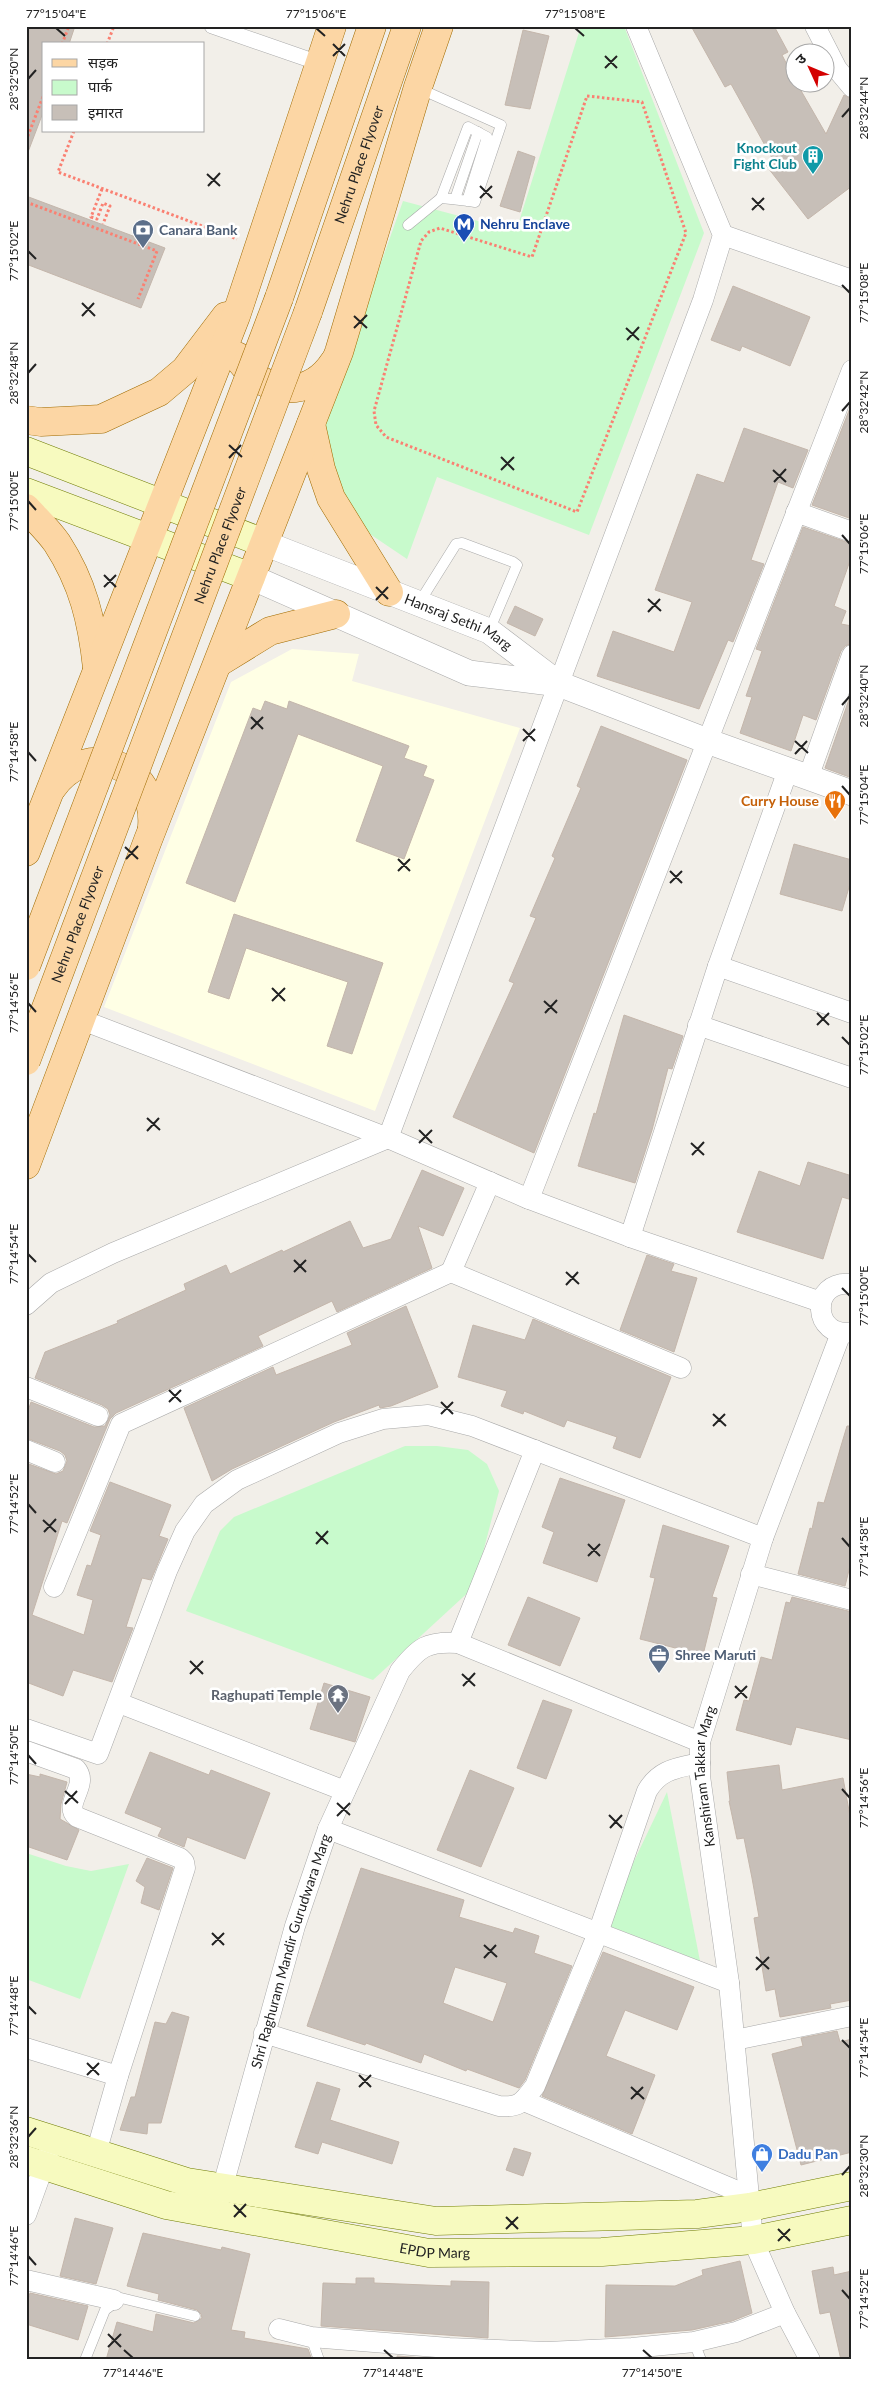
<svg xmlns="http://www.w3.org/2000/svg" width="878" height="2386" viewBox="0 0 878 2386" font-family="Lato,'Noto Sans Devanagari',sans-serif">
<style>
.education{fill:#ffffe5}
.park{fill:#c8facc}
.building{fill:#c7bfb8;stroke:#c4b6ab;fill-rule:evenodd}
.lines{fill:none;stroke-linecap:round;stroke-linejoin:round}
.service-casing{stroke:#a9a9a9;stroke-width:11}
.pedestrian-casing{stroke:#a9a9a9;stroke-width:16}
.minor-casing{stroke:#a9a9a9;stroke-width:21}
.tertiary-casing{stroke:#a9a9a9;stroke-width:26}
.secondary-casing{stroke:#707d05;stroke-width:29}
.primary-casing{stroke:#a06b00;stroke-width:29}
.path{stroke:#fa8072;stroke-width:3;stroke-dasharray:2.5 2.5;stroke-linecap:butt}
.service{stroke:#fff;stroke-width:10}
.pedestrian{stroke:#fff;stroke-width:15}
.minor{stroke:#fff;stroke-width:20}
.tertiary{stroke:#fff;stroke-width:25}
.secondary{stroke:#f7fabf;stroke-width:28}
.primary{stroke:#fcd6a4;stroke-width:28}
.primary-bridge-casing{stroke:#a06b00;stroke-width:29;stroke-linecap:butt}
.primary-bridge{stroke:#fcd6a4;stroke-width:28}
.ticks{fill:none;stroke:#222;stroke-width:2}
.labels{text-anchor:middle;stroke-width:5;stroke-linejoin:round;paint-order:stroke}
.culture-label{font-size:14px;font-weight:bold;fill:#0d838f;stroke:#fff;text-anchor:end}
.street-label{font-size:14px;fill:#222;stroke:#fff}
.transit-label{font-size:14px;font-weight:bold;fill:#164399;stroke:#fff;text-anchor:start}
.service-label{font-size:14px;font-weight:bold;fill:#4e5e75;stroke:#fff;text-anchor:start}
.food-label{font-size:14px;font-weight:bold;fill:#c56008;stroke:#fff;text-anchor:end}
.worship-label{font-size:14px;font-weight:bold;fill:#5b616d;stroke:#fff;text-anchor:end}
.shop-label{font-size:14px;font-weight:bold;fill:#366cbe;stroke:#fff;text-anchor:start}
.neatline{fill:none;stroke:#222;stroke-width:2}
.ticks-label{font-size:12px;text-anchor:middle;fill:#222}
</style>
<rect width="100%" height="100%" fill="#f2efe9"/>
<polygon class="education" points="292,649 359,654 352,681 520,728 375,1111 104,1007 231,682"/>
<g class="park">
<polygon points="581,26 624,26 704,233 589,535 437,477 407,559 355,524 340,498 323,426 403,201 516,231"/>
<polygon points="405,1446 437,1446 468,1450 487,1464 499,1491 474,1587 373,1680 186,1611 220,1531 234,1517"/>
<polygon points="667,1792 700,1961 604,1924"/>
<polygon points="26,1853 66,1866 91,1871 129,1864 80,1999 26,1979"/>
</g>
<g class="building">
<polygon points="26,26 75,26 69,44 44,44 44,110 28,152 26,152"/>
<polygon points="691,26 774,26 788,52 782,55 796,82 826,134 844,95 852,99 852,186 808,219 765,164 772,158 731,84 725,87"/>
<polygon points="523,30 549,36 530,109 505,105"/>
<polygon points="518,151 535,157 520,212 500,206"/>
<polygon points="26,196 165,248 141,308 26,264"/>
<polygon points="733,286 810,317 790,366 742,346 740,351 711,340"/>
<polygon points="852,403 852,519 812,505"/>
<polygon points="744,428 808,450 793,488 778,482 751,560 764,564 733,642 728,640 699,709 597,676 613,631 674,652 692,602 655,590 697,474 724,483"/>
<polygon points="803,527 852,544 852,555 834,606 846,611 841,624 852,626 852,643 845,646 841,651 816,720 803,715 791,751 740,733 752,697 746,696 762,651 756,649"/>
<polygon points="515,606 543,619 535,636 507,623"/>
<polygon points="852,691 852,778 825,768"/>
<polygon points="265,701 287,709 289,701 409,746 404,758 427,766 423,776 434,780 404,859 356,841 383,766 298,734 235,902 186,883 253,708 261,711"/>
<polygon points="601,726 687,760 534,1153 453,1117 514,983 509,981 536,918 530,916 555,858 552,856 581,788 577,786"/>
<polygon points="794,844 852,860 852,877 842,911 780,894"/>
<polygon points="234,914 383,963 352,1054 327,1046 348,982 246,948 229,999 208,992"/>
<polygon points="624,1015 683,1036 672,1069 668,1068 652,1130 635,1183 578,1166 594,1113 596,1114"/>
<polygon points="808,1162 852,1176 852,1200 842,1197 823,1259 737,1232 759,1171 800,1186"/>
<polygon points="422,1170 464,1188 443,1236 418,1226 432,1268 337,1312 332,1301 258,1336 263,1346 116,1413 110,1419 67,1523 62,1521 32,1615 84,1635 93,1600 77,1595 87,1565 91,1566 101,1535 90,1531 110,1482 171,1505 159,1536 168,1539 151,1580 142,1578 126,1627 133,1628 112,1682 73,1670 63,1696 26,1682 26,1463 56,1474 63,1471 67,1461 65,1455 60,1451 26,1438 26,1417 31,1402 94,1427 105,1426 110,1415 108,1409 102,1405 35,1378 45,1352 118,1323 117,1321 186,1290 184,1284 226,1265 230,1274 282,1250 283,1252 350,1221 363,1248 391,1239"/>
<polygon points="647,1255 674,1264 671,1271 697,1278 674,1352 620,1330"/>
<polygon points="406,1306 438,1387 391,1406 380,1408 379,1405 334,1422 232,1469 212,1481 184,1408 273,1367 276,1375 352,1345 347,1333"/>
<polygon points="533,1319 671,1377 640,1458 613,1448 617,1437 567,1420 564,1427 524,1411 523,1414 501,1406 507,1391 458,1377 473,1325 525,1340"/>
<polygon points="847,1426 852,1426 852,1558 845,1586 798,1574 810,1528 812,1529 818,1502 824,1503"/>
<polygon points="560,1478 625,1500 597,1582 543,1563 554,1532 542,1527"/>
<polygon points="663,1525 729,1546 712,1597 717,1598 703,1655 640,1639 655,1578 650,1577"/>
<polygon points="528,1597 580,1618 560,1666 508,1645"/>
<polygon points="792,1597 852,1612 852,1740 796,1727 791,1745 736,1730 744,1700 749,1701 761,1657 772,1660 786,1602 790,1603"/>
<polygon points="324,1683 370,1697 355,1742 310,1729"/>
<polygon points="543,1700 572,1710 546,1779 517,1768"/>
<polygon points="150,1752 209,1775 211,1770 270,1793 245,1859 187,1837 184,1847 158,1836 162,1828 125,1813"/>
<polygon points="779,1765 782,1790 843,1778 852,1827 852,2000 830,2004 831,2008 780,2017 775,1989 766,1991 754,1918 759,1917 752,1878 744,1838 737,1839 729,1801 730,1801 727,1772"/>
<polygon points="470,1770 514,1788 481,1867 437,1850"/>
<polygon points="26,1774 40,1777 40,1774 67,1782 61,1804 60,1819 79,1830 67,1860 26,1846"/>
<polygon points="147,1858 173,1868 159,1910 141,1903 145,1887 136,1881"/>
<path d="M361,1868L464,1900L459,1917L513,1933L515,1928L539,1936L534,1953L572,1966L525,2080L519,2088L467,2069L466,2071L424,2054L421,2063L366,2043L365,2045L307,2026ZM455,1967L507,1983L493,2022L443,2003Z"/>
<polygon points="603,1952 694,1987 677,2030 625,2010 606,2056 655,2075 632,2134 542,2096"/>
<polygon points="172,2012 189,2017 161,2123 148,2123 147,2134 120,2130 131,2097 135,2097 155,2022 166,2024"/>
<polygon points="837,2031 840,2042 852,2039 852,2152 801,2165 772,2054 803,2046 801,2038"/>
<polygon points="317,2082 340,2089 330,2120 399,2142 392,2164 322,2142 318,2154 295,2147"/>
<polygon points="514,2148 531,2153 523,2176 506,2170"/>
<polygon points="75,2218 113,2228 96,2284 60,2276"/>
<polygon points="143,2233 221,2250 222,2247 250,2254 231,2330 245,2332 244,2338 308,2349 312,2360 106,2360 117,2322 153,2332 156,2314 194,2323 202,2318 201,2314 197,2310 158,2300 159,2294 127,2286"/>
<polygon points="740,2261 752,2313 732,2321 692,2330 605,2337 606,2285 675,2286 703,2275 702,2270"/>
<polygon points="833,2267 834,2275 852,2271 852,2360 841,2360 830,2312 820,2314 812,2271"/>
<polygon points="356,2278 374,2278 374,2283 451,2286 451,2281 489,2282 488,2338 321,2326 323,2283 356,2284"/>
<polygon points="30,2293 88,2306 78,2340 26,2324 26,2306"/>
<polygon points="397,2356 447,2360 397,2360"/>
</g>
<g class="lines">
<g class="service-casing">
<g id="service">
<path d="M418,88L501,125L475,202C464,200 452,199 441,198L468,127L487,137L467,201"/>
<polyline points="455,199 478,132"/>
<polyline points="408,225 441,198"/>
<polyline points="419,603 456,544 462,543 513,562 517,565 489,631"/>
<polyline points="311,2337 319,2360"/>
<polyline points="694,2342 701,2360"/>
<polyline points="85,2360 105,2310 121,2298 195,2316"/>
</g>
</g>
<g class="pedestrian-casing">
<polyline id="pedestrian" points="212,26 319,63"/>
</g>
<g class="minor-casing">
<g id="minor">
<polyline points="815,26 837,69 852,87"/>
<polyline points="723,235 852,280"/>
<polyline points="796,512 852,532"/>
<polyline points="808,778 852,655"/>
<polyline points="718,966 852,1013"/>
<polyline points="82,1020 388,1138 529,1199 630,1237 821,1302"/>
<polyline points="698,1025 852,1078"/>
<polyline points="529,1199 852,370"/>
<polyline points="630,1237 718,966 788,770"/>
<polyline points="451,1272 490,1182"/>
<path d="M852,1284C808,1279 813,1340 852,1332"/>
<polyline points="26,1305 51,1283 113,1253 388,1138 703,300 723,235 636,26"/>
<polyline points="26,1387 98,1416"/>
<polyline points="26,1450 55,1462"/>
<polyline points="751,1574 852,1600"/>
<polyline points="54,1587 121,1424 451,1272 681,1368"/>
<polyline points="458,1643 535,1450"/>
<polyline points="119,1703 345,1791"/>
<polyline points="26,1729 98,1754 167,1571 185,1531 204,1504 237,1480 339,1433 383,1419 428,1415 472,1426 763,1538"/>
<path d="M26,1751L76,1769C90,1785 62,1804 77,1817L180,1858L184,1862L185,1868L118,2076L26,2048"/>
<polyline points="328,1829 729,1983"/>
<path d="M264,2033L499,2106C520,2108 523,2102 535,2086L598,1933L647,1791C660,1769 677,1768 700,1763"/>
<polyline points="735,2040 852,2016"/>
<polyline points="524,2101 749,2196"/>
<polyline points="96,2153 118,2076"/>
<path id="s1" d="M219,2200L295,1926L328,1829L400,1671C419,1647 427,1641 458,1643L700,1742"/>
<polyline points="26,2215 48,2154"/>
<polyline points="26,2280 114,2300"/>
<polyline points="279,2329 311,2337 449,2348 547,2352 632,2348 694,2342 736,2332 785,2313"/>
<path id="s2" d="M810,2360L785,2313L753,2240L729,1983L700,1776V1742L763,1538L841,1333"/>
</g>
</g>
<g class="tertiary-casing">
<g id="tertiary">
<path id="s3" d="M264,543L489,631L559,684"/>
<polyline points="251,577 469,673 559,684 707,741 852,793"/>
</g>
</g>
<g class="secondary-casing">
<g id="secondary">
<polyline points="26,451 264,543"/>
<polyline points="26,492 251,577"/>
<polyline points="26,2131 187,2182 436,2221 697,2214 750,2207 852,2186"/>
<path id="s4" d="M26,2160L166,2205L429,2253L602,2252L753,2240L852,2220"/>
</g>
</g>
<g class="primary-casing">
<g id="primary">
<polyline points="279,298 372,26"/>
<path id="s5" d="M308,312L407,26"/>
<path d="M237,356C260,394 308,402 334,362"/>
<polyline points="26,420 41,422 101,419 159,392 185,370 226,316"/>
<polyline points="311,424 321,469 331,498 389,592"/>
<path d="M26,508C36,519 48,530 57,543C83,583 92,621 97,668"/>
<polyline points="218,663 270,631 336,614"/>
<path d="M52,788C87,737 157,765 152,827"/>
<polyline points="26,852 236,316 332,26"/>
<polyline points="26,1165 148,840 339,352 418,87 439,26"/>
</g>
</g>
<g class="path">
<polyline points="62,44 69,26"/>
<polyline points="107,44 114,26"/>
<polygon points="587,96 642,102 686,233 577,512 386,437 376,425 374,411 421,241 429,232 440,228 532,257"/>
<polyline points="74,131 58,172 237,239"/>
<polyline points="26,141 44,94"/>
<polyline points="102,189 91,217 97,219 103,203 110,206 103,224"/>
<polyline points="26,202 157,251 138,299"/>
</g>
<use href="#service" class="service"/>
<use href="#pedestrian" class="pedestrian"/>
<use href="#minor" class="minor"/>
<use href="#tertiary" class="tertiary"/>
<use href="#secondary" class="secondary"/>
<use href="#primary" class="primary"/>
<g class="primary-bridge-casing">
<g id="primary-bridge">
<polyline points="26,966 279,298"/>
<path id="s6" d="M26,1061L308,312"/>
</g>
</g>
<use href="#primary-bridge" class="primary-bridge"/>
</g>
<path class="ticks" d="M56,28L65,36M316,28L325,36M575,28L584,36M333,44L345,56M333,56L345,44M605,56L617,68M605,68L617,56M28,79L36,70M842,117L850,108M207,174L220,186M208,186L220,173M480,186L492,198M480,198L492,186M752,198L764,210M752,210L764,198M28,251L36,259M842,285L850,293M82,303L95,316M82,316L94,303M354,316L367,328M354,328L367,315M626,328L639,340M627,340L639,327M28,373L36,364M842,411L850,402M229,445L242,457M501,457L514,470M229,458L241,445M501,470L514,457M773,470L786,482M774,482L786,469M28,501L36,510M842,535L850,544M104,575L116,587M104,587L116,575M376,587L388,599M648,599L661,611M376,600L388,587M648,612L660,599M842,705L850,696M251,717L263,729M251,729L263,717M523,729L535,741M523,741L535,729M795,741L808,753M28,752L36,761M795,754L807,741M842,786L850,795M125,847L138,859M126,859L138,846M398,859L410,871M398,871L410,859M670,871L682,883M670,883L682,871M272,988L285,1001M272,1001L285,988M544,1001L557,1013M28,1003L36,1012M545,1013L557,1000M817,1013L829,1025M817,1025L829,1013M842,1037L850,1045M147,1118L160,1130M419,1130L432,1143M147,1131L159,1118M419,1143L432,1130M691,1143L704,1155M692,1155L704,1142M28,1254L36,1262M294,1260L306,1272M294,1272L306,1260M566,1272L579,1284M566,1285L578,1272M842,1288L850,1296M169,1390L181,1402M169,1402L181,1390M441,1402L453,1414M441,1414L453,1402M713,1414L726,1426M713,1426L725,1414M28,1504L36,1513M43,1520L56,1532M44,1532L56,1519M316,1532L328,1544M842,1538L850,1547M316,1544L328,1531M588,1544L600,1556M588,1556L600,1544M190,1661L203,1674M190,1674L203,1661M462,1674L475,1686M463,1686L475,1673M735,1686L747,1698M735,1698L747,1686M28,1755L36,1764M842,1789L850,1798M65,1791L78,1803M337,1803L350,1815M65,1804L77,1791M609,1815L622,1828M337,1816L350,1803M610,1828L622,1815M212,1933L224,1945M212,1945L224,1933M484,1945L497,1957M756,1957L769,1969M484,1958L496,1945M756,1970L769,1957M28,2006L36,2014M842,2040L850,2048M87,2063L99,2075M87,2075L99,2063M359,2075L371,2087M359,2087L371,2075M631,2087L644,2099M631,2099L643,2087M28,2137L36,2128M842,2175L850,2166M234,2205L246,2217M234,2217L246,2204M506,2217L518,2229M506,2229L518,2217M778,2229L790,2241M778,2241L790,2229M28,2256L36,2265M842,2290L850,2299M108,2334L121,2347M108,2347L121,2334M124,2350L133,2358M384,2350L393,2358M643,2350L652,2358"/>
<defs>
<g id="building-pin" transform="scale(1.125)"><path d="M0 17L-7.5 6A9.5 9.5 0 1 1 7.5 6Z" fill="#0f9aa8" stroke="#fff"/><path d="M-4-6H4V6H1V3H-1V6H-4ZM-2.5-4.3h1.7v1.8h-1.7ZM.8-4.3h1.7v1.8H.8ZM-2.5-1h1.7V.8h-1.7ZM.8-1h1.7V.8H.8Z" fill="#fff"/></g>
<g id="metro-pin" transform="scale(1.125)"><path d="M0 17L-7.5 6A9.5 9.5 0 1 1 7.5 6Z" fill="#1a4fb4" stroke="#fff"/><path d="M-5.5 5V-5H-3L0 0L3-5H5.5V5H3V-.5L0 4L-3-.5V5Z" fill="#fff"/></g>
<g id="bank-pin" transform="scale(1.125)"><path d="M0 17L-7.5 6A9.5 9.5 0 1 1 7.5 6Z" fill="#5c6f8a" stroke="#fff"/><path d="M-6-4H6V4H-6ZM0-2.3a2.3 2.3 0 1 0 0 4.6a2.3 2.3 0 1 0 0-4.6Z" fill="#fff"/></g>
<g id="restaurant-pin" transform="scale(1.125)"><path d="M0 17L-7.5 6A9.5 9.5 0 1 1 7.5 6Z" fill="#e8710a" stroke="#fff"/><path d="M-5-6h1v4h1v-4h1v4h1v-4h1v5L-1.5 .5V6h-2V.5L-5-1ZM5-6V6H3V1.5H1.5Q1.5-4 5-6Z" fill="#fff"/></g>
<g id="office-pin" transform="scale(1.125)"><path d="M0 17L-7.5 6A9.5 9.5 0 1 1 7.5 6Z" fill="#5c6f8a" stroke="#fff"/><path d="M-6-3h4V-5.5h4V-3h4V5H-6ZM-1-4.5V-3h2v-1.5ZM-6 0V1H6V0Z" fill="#fff"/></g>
<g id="temple-pin" transform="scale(1.125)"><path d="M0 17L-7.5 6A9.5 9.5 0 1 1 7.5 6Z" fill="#6b7280" stroke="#fff"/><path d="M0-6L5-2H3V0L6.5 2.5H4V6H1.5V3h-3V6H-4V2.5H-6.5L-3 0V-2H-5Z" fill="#fff"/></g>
<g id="shop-pin" transform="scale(1.125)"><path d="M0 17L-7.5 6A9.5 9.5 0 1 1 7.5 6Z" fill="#3f7fe0" stroke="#fff"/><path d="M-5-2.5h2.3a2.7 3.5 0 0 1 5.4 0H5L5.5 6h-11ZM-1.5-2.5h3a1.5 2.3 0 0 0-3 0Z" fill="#fff"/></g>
</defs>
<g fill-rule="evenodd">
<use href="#building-pin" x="813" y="156"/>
<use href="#metro-pin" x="464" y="224"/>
<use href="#bank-pin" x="143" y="230"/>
<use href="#restaurant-pin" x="835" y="801"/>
<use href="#office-pin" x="659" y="1655"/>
<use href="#temple-pin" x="338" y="1695"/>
<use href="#shop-pin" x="762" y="2154"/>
</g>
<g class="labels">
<g class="culture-label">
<text x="797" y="153">Knockout<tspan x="797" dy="16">Fight Club</tspan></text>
</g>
<g class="street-label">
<text dy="5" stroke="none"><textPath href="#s5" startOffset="156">Nehru Place Flyover</textPath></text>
<text dy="5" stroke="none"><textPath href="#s6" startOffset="551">Nehru Place Flyover</textPath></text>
<text dy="5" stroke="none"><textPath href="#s3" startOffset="210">Hansraj Sethi Marg</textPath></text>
<text dy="5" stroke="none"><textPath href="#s6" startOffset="146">Nehru Place Flyover</textPath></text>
<text dy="5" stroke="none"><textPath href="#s2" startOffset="600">Kanshiram Takkar Marg</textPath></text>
<text dy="5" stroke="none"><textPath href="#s1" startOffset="259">Shri Raghuram Mandir Gurudwara Marg</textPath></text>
<text dy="5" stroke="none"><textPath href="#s4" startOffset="420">EPDP Marg</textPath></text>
</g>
<g class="transit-label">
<text x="480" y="229">Nehru Enclave</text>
</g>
<g class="service-label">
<text x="159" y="235">Canara Bank</text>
<text x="675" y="1660">Shree Maruti</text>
</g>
<g class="food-label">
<text x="819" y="806">Curry House</text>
</g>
<g class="worship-label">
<text x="322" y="1700">Raghupati Temple</text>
</g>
<g class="shop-label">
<text x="778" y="2159">Dadu Pan</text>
</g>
</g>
<rect width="878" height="2386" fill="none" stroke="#ffffff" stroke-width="55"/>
<rect x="42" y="42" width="162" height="90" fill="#ffffff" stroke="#a7a7a7"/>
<rect x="52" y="59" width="25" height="8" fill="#fcd6a4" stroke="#a7a7a7"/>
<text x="88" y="68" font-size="15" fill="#222222">सड़क</text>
<rect x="52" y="80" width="25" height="15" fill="#c8facc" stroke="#a7a7a7"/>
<text x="88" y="92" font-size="15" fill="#222222">पार्क</text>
<rect x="52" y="105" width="25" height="15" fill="#c7bfb8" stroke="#a7a7a7"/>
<text x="88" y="118" font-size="15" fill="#222222">इमारत</text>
<g transform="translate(810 68) rotate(314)"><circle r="24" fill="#ffffff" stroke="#a7a7a7"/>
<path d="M0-4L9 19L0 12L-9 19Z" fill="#d40000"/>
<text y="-8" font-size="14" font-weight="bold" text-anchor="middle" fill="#222222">उ</text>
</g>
<rect x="28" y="28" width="822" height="2330" class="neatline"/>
<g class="ticks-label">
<text x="56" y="18">77°15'04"E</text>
<text x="316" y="18">77°15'06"E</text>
<text x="575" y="18">77°15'08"E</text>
<text transform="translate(14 79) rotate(-90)" y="4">28°32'50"N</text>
<text transform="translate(864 108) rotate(-90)" y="4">28°32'44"N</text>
<text transform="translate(14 251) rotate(-90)" y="4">77°15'02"E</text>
<text transform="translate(864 293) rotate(-90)" y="4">77°15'08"E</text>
<text transform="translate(14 373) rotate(-90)" y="4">28°32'48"N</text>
<text transform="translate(864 402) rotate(-90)" y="4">28°32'42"N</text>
<text transform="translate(14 501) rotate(-90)" y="4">77°15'00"E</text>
<text transform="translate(864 544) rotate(-90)" y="4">77°15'06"E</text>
<text transform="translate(864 696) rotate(-90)" y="4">28°32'40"N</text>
<text transform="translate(14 752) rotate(-90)" y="4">77°14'58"E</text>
<text transform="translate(864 795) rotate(-90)" y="4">77°15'04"E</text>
<text transform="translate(14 1003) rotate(-90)" y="4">77°14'56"E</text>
<text transform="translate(864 1045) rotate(-90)" y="4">77°15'02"E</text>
<text transform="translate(14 1254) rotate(-90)" y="4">77°14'54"E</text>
<text transform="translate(864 1296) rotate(-90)" y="4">77°15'00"E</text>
<text transform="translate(14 1504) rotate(-90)" y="4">77°14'52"E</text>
<text transform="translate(864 1547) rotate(-90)" y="4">77°14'58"E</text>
<text transform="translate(14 1755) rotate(-90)" y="4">77°14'50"E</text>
<text transform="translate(864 1798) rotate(-90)" y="4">77°14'56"E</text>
<text transform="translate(14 2006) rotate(-90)" y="4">77°14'48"E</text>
<text transform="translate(864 2048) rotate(-90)" y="4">77°14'54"E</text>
<text transform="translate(14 2137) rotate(-90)" y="4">28°32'36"N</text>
<text transform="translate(864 2166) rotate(-90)" y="4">28°32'30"N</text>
<text transform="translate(14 2256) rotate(-90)" y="4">77°14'46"E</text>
<text transform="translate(864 2299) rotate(-90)" y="4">77°14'52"E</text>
<text x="133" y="2377">77°14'46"E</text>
<text x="393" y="2377">77°14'48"E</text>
<text x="652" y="2377">77°14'50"E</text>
</g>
</svg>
